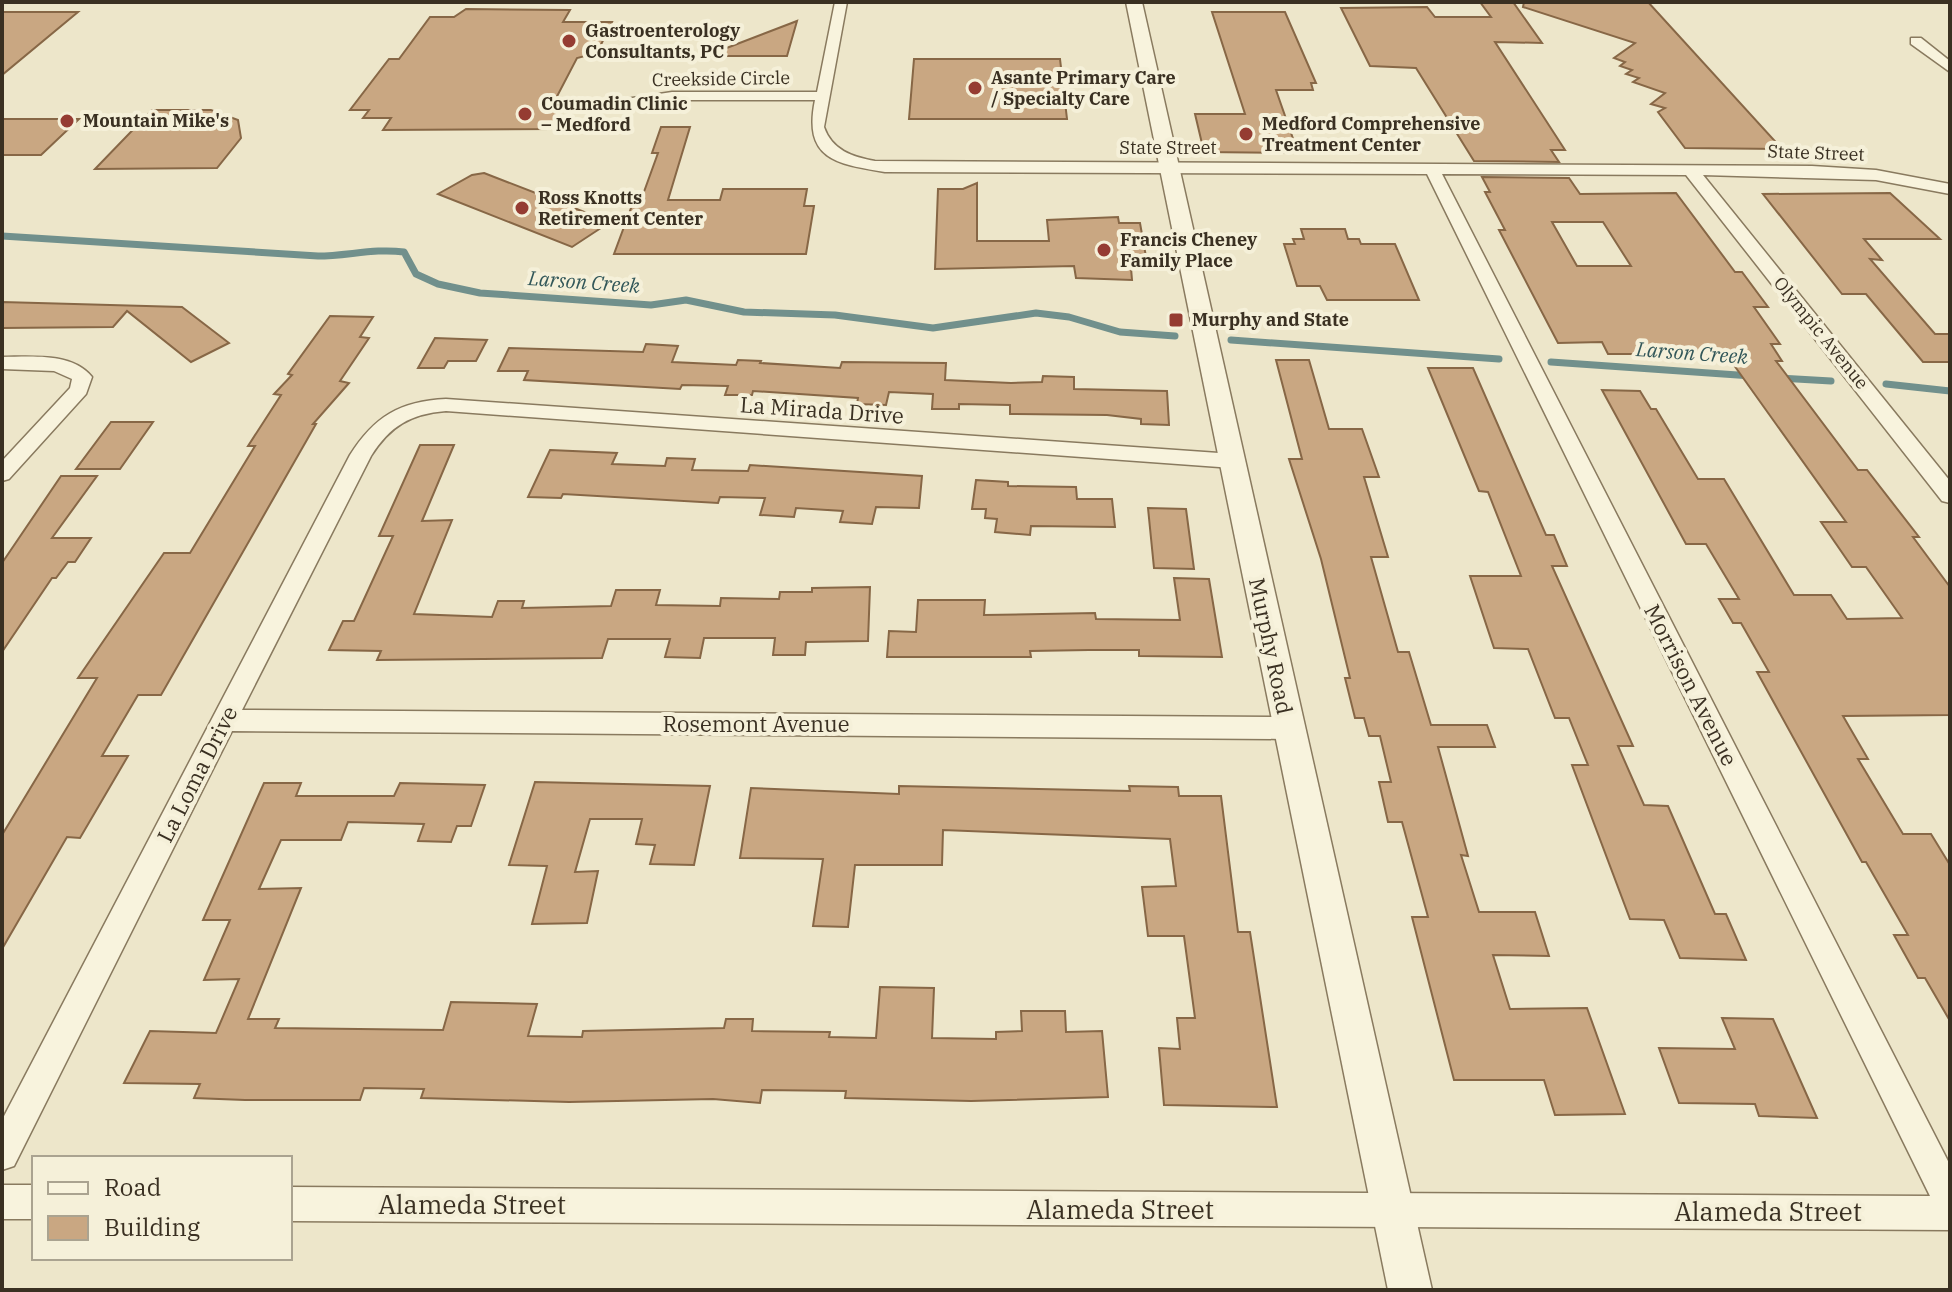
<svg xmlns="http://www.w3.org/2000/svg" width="1952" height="1292" viewBox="0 0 1952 1292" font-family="'IBM Plex Serif',serif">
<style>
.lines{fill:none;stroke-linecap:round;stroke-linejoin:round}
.stream{stroke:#71908c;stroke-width:7}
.building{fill:#c9a782;stroke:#876746;stroke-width:2;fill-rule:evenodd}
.minor-casing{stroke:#897a5f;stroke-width:3}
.tertiary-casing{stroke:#897a5f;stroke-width:3}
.minor{fill:#f8f3dd;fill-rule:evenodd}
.tertiary{fill:#f8f3dd;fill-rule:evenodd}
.poi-dot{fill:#953c32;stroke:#f5f0d9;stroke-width:3}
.labels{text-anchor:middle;stroke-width:8;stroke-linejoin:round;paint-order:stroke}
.far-poi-label{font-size:18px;font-weight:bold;fill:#3a3022;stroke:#f5f0d9;text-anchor:start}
.far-street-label{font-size:18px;fill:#3a3022;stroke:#f5f0d9}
.far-water-label{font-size:20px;font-style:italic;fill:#325759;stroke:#f5f0d9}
.street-label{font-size:22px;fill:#3a3022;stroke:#f5f0d9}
.near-street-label{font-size:26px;fill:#3a3022;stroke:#f5f0d9}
</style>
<rect width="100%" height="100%" fill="#ede6ca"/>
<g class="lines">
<g class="stream">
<path d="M2,236L318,256C347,256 375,248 404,252L416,274L438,284L480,293L651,305L686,300L744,312L835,315L933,328L1036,313L1069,317L1120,332L1175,336"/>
<polyline points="1231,340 1499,359"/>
<polyline points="1551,362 1752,376"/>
<polyline points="1779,378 1831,381"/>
<polyline points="1886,384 1950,391"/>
</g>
</g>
<g class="building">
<polygon points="1480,2 1513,2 1542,43 1495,42 1565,150 1551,150 1559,162 1474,161 1416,68 1370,66 1341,8 1427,7 1435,17 1491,17"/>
<polygon points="1524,2 1648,2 1782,149 1685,148 1658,112 1665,108 1651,104 1665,93 1633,82 1639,78 1626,74 1632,70 1620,66 1625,62 1614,58 1635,43 1523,7"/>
<polygon points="466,9 570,10 563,22 612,22 597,53 577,58 553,104 562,104 551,129 383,130 391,118 363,118 369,110 350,110 389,59 399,59 430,17 454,17"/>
<polygon points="2,12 78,12 2,75"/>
<polygon points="1212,12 1285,12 1316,83 1311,83 1313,90 1276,90 1298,153 1204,152 1195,114 1245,114"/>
<polygon points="797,21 787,56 711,56 711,54"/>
<polygon points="914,59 1060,59 1067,119 909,119"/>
<polygon points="152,110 211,110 238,120 241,138 217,168 95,169"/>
<polygon points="2,119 79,119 41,155 2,155"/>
<polygon points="661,127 690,127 668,200 720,200 723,189 807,189 804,206 814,206 806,254 614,254 634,200 641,200 658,153 652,153"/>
<polygon points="484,173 546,197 610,222 572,247 438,194 472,175"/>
<path d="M1482,177L1569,178L1580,194L1676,193L1735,272H1742L1768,307H1754L1780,344H1771L1782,361H1776L1858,470H1867L1919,537H1913L1950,587V715L1843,716L1868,759H1858L1903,834H1931L1950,865V1021L1925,978H1918L1894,935H1908L1866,862H1862L1757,672H1769L1741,623H1733L1719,599H1739L1706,544H1686L1602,390L1640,391L1651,409H1656L1698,479H1724L1794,595H1831L1847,619L1902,618L1866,567H1852L1821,522H1846L1726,354H1608L1602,342L1558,343L1499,230H1505L1485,192H1490ZM1552,222H1603L1631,266H1577Z"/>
<polygon points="977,183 977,241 1049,241 1047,220 1118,217 1119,223 1140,223 1148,268 1131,268 1132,280 1076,278 1074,266 935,269 938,189 963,189"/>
<polygon points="1890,193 1940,239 1864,239 1882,260 1870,259 1935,334 1950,334 1950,362 1923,362 1866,294 1842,294 1763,194"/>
<polygon points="1301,229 1345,229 1348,239 1359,239 1361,244 1395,244 1419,300 1327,300 1320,286 1297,286 1284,244 1295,244 1293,239 1304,239"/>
<polygon points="2,302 182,307 229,343 191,362 127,311 113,327 2,328"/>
<polygon points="330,316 373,317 360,337 369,338 340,381 349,383 313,424 316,424 161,695 138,695 102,756 128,756 80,838 67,837 2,949 2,835 97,678 78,678 164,553 190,553 255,446 248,446 281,395 274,394 292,375 288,374"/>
<polygon points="435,338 487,340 476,361 448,361 444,368 418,368"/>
<polygon points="646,344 678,346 672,362 736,365 738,360 761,361 760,363 840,368 842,362 946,363 945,380 1011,383 1042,382 1043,376 1074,377 1074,389 1167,391 1169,425 1141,424 1141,419 1107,415 1010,414 1010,405 959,404 959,409 932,409 933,394 889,392 886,405 857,404 858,398 753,391 752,395 725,395 728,386 682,385 680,389 524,380 528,371 498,371 509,348 643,352"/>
<polygon points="1276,360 1309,360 1329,429 1362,429 1379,477 1364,477 1388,557 1371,557 1398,652 1409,652 1431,725 1487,725 1495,747 1438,747 1468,856 1461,855 1479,912 1535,912 1549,956 1493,955 1510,1009 1587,1008 1625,1114 1555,1115 1544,1080 1454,1080 1412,917 1428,917 1402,822 1388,822 1379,782 1391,782 1380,736 1369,736 1364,718 1355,718 1345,678 1350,678 1321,559 1289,459 1302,459"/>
<polygon points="1428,368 1473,368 1546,535 1554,535 1567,566 1552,566 1633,746 1618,746 1644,805 1668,806 1715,914 1726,914 1746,960 1680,958 1664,920 1630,919 1572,765 1588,765 1569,718 1555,718 1528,649 1494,648 1470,576 1521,576 1488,492 1479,491"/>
<polygon points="111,422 153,422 120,469 76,469"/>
<polygon points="420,445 454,445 422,521 452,520 414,614 492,617 498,601 524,601 522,608 611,606 616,590 660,590 656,605 720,606 721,598 779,599 780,592 812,592 812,588 870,587 868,641 806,642 805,655 773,655 775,638 704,638 700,658 665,657 670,639 608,639 602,658 377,660 381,651 329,650 343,621 354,621 393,536 379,536"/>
<polygon points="550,450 617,453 612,464 665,466 667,458 695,459 692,470 748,471 750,465 922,476 919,508 876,507 872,524 840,522 843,511 796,508 794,517 760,515 765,498 720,497 718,503 563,494 561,498 528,497"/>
<polygon points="61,476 97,476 52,538 91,538 75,562 68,562 56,578 52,578 2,652 2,563"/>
<polygon points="976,480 1008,482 1008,486 1076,487 1077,499 1112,499 1115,527 1031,526 1030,535 995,532 997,519 985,518 986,509 972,509"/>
<polygon points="1148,508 1186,509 1194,569 1154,568"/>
<polygon points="1174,578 1209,579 1222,657 1139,656 1139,650 1089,650 1030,651 1031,657 887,657 889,631 916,632 918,600 985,600 984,615 1095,613 1096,619 1180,620"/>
<polygon points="535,782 710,786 694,865 650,864 655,845 636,844 642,819 590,819 575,872 598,871 587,923 532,924 547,866 509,865"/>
<polygon points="264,783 301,783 296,796 394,796 400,783 485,785 471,826 457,826 451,842 418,841 424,824 348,822 341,840 281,840 259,889 301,888 248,1019 279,1019 275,1028 443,1030 451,1002 537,1004 528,1036 582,1037 583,1031 724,1028 726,1019 753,1019 752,1031 830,1032 829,1037 876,1038 880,987 934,988 932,1038 996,1039 996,1032 1022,1031 1021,1011 1065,1011 1066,1032 1102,1031 1108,1097 971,1101 845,1098 846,1091 762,1090 760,1103 713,1099 569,1102 421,1098 424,1089 364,1088 360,1100 245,1100 194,1098 200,1084 124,1083 150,1031 216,1033 239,979 204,980 230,920 203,920"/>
<polygon points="899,786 1130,791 1129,786 1178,787 1179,796 1221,796 1238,932 1250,932 1277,1107 1164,1105 1159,1048 1180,1049 1177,1018 1195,1018 1184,936 1148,936 1142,887 1176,886 1170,839 943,830 942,865 855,865 848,927 813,926 823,859 740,858 751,788 899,794"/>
<polygon points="1722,1018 1773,1019 1817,1118 1759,1116 1755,1104 1679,1103 1659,1048 1735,1049"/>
</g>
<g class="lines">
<g class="minor-casing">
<g id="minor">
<path d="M835,2H847L824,127C832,150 852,157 875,161L1812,166L1876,170L1950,184V194L1876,180L1703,175L1950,481V503L1942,501L1686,175L1442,174L1950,1165V1230L290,1221V1187L1930,1196L1427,174L885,172C835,164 803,159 815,100H672L619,108L612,104L619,100L672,92H817Z"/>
<polygon points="1911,38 1921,38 1950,61 1950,72 1911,44"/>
<path d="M2,357C30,357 72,352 92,377L86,394L9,479L2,481V461L70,388L72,379L54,371L2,369Z"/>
<path d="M446,399L1233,454L1243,461L1233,468L446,411C410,414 390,426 371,456L242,710L1288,717L1297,720L1301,728L1297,736L1288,739L232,731L14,1166L2,1170V1120L350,455C374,417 400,401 446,399Z"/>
<rect x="2" y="1185" width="32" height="34"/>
</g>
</g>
<g class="tertiary-casing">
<polygon id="tertiary" points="1126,2 1142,2 1432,1290 1388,1290"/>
</g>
<use href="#minor" class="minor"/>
<use href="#tertiary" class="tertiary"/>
</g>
<g class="poi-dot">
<circle cx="569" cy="41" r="8"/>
<circle cx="975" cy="88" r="8"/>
<circle cx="525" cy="114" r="8"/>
<circle cx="67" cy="121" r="8"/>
<circle cx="1246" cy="134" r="8"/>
<circle cx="522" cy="208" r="8"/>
<circle cx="1104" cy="250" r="8"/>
<rect x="1168" y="312" width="16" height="16" rx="4"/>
</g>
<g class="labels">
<g class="far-poi-label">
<text x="585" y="37">Gastroenterology<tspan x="585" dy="21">Consultants, PC</tspan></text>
<text x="991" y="84">Asante Primary Care<tspan x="991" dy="21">/ Specialty Care</tspan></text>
<text x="541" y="110">Coumadin Clinic<tspan x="541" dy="21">– Medford</tspan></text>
<text x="83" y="127">Mountain Mike's</text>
<text x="1262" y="130">Medford Comprehensive<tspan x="1262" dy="21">Treatment Center</tspan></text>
<text x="538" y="204">Ross Knotts<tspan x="538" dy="21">Retirement Center</tspan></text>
<text x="1120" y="246">Francis Cheney<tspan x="1120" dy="21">Family Place</tspan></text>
<text x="1192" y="326">Murphy and State</text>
</g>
<g class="far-street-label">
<text transform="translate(721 79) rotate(-1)" y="6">Creekside Circle</text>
<text x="1168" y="154">State Street</text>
<text transform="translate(1816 153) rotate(2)" y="6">State Street</text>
<text transform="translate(1821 333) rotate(51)" y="6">Olympic Avenue</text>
</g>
<g class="far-water-label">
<text transform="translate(584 282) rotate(4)" y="7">Larson Creek</text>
<text transform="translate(1692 353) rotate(4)" y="7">Larson Creek</text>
</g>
<g class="street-label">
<text transform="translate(822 410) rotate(4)" y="8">La Mirada Drive</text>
<text transform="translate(1271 646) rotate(78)" y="8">Murphy Road</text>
<text transform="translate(1691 685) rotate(63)" y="8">Morrison Avenue</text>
<text x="756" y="732">Rosemont Avenue</text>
<text transform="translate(197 774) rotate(-63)" y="8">La Loma Drive</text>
</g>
<g class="near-street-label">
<text x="472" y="1214">Alameda Street</text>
<text x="1120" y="1219">Alameda Street</text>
<text x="1768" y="1221">Alameda Street</text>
</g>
</g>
<rect width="1952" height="1292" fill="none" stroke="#3a3022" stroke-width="8"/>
<rect x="32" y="1156" width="260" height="104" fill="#f5f0d9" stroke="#aaa390" stroke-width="2"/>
<rect x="48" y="1182" width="40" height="12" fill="#f8f3dd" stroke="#aaa390" stroke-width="2"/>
<text x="104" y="1196" font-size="24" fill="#3a3022">Road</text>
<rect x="48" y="1216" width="40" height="24" fill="#c9a782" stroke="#aaa390" stroke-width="2"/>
<text x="104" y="1236" font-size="24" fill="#3a3022">Building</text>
</svg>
